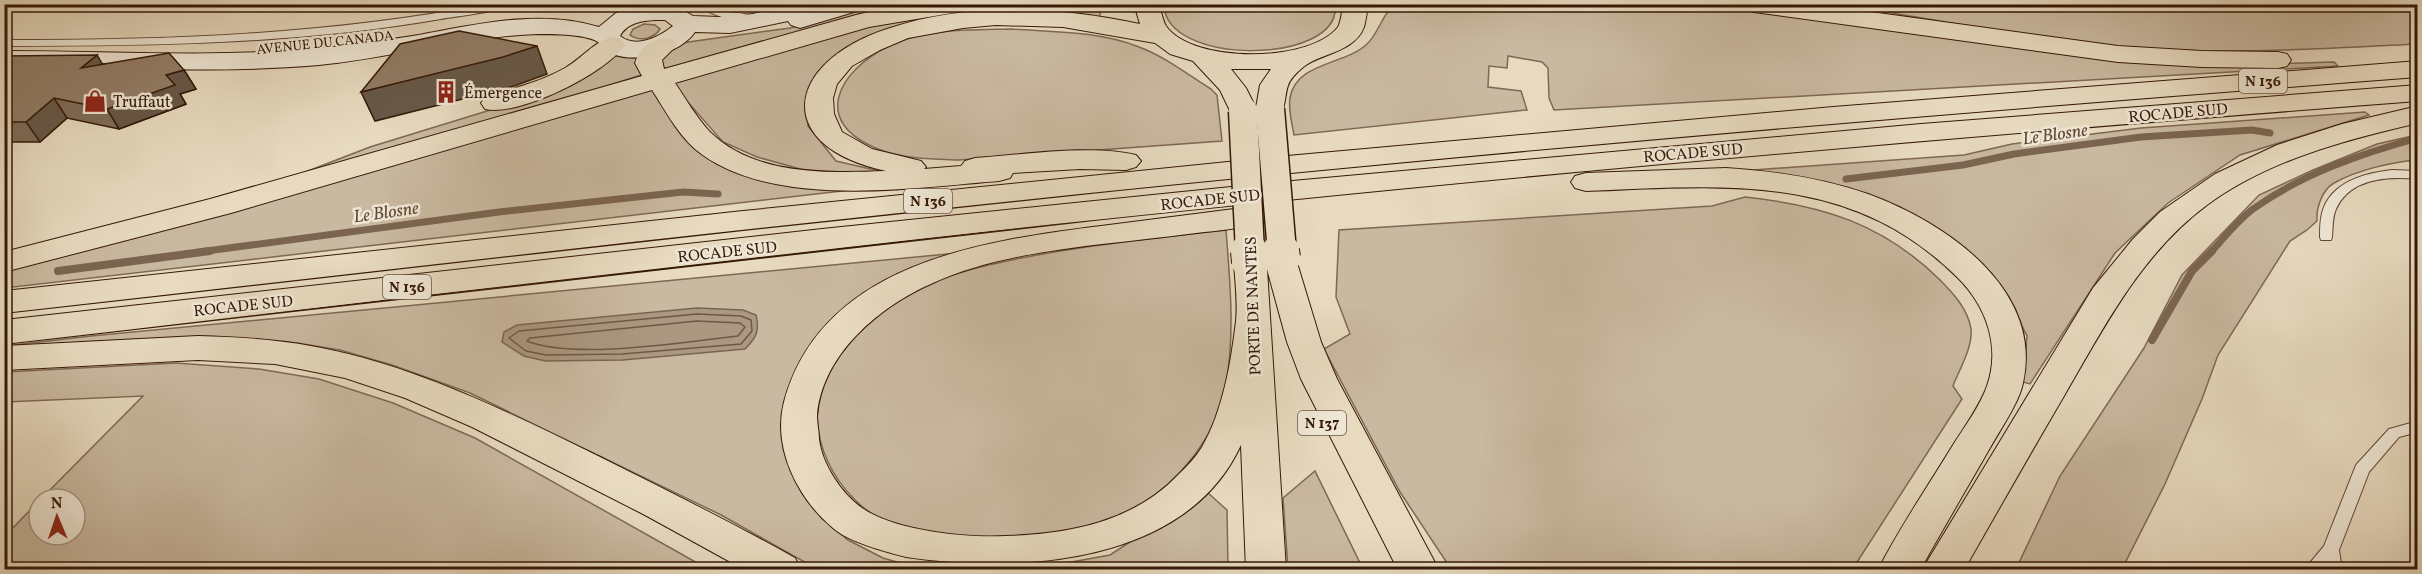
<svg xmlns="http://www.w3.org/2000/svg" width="2422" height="574" viewBox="0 0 2422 574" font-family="Vollkorn,serif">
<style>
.green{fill:#c9b9a0;stroke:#7f6854;stroke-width:1.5}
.water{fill:#aa9880;stroke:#7b6550;stroke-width:1.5}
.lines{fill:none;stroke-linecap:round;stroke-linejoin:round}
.shore{stroke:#705844;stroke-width:1.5}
.stream-far1{stroke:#7b6550;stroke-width:7}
.stream{stroke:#7b6550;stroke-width:8}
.lane-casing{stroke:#624835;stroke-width:2}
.secondary-casing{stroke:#351807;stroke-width:2}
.highway-casing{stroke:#351807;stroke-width:2}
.lane{fill:#efe7d5;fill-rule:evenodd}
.secondary{fill:#efe7d5;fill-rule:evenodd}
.highway{fill:#e7dabf;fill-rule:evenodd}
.highway-bridge-far1-casing{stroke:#351807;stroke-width:31;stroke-linecap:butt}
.highway-bridge-casing{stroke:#351807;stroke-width:38;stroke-linecap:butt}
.highway-bridge-far1{stroke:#e7dabf;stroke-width:28}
.highway-bridge{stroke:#e7dabf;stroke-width:36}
.wall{fill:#7e6c59;stroke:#351807;stroke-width:1.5}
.shaded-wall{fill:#665848;stroke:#351807;stroke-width:1.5}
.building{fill:#927d67;stroke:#351807;stroke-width:1.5}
.labels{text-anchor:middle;stroke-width:5;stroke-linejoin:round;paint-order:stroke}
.far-street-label{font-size:14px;fill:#351807;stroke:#efe7d5}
.shield{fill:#efe7d5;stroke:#6d5645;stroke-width:1.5}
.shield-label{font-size:15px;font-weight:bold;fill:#351807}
.poi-label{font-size:16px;fill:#351807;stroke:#efe7d5;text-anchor:start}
.street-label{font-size:16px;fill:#351807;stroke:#efe7d5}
.water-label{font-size:18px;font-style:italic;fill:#644b37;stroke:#efe7d5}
</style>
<rect width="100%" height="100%" fill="#e7dabf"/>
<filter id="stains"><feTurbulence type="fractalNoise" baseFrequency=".00333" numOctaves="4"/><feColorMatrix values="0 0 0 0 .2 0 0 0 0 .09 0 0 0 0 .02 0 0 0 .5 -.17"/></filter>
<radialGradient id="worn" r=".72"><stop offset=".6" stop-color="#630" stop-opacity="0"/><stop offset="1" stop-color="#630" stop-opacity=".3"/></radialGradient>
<g class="green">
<path d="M1535,4L1707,5L2098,56L2235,65L2334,62L2338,66L1554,110L1549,98L1548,68L1542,62L1508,56L1507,68L1489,66L1488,87L1521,91L1527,110L1294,135C1292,124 1288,109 1290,98C1296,62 1345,65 1367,44C1377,35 1381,19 1390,9Z"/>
<polygon points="869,5 896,5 662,70 656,59 681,43 790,28"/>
<path d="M1097,5L1102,8L1099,18L934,21L826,67L811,84L806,101L808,126L836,161L888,173L811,172L757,157L723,142L670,82C764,55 859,23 956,9C1003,3 1050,12 1097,5Z"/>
<path d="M1335,5C1342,65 1164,67 1164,4Z"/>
<path d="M1845,5H2417V44C2337,48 2256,53 2175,50C2064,46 1955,23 1845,5Z"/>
<path d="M644,24L655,25L660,29C654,39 639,42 630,35L633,29Z"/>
<path d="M1011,29C1053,32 1099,31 1139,47C1164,56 1188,75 1211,89L1217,95L1222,141L959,160C933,159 903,159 878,149C810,122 838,71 889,46C926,28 971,30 1011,29Z"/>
<polygon points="616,53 637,55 647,73 576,96 300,174 370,147 500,107"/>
<polygon points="655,87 700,150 859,189 5,288 4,268"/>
<polygon points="2365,112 2369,115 2240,155 2168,203 2115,253 2030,384 2023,382 2027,336 2007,296 1983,264 1938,230 1779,176 1753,170 1964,155 2012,144 2141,128"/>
<path d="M2417,135V160C2392,162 2357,170 2334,183C2322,190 2316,208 2317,221L2307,230L2290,241L2218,355L2202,399L2165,484L2122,569H2016L2060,476L2144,348L2182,275L2259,195L2313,170L2377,144Z"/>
<path d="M1745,197C1822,205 1883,224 1939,279C1953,293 1968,309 1971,329C1973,347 1959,370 1953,386L1962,399L1852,570L1451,569L1400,492L1324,349L1350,334L1336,297L1339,230L1712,206Z"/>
<path d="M1226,230C1230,281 1235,333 1226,385C1217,438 1177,483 1133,512C1127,516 1120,522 1113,524C1097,531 1078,533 1061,537C1046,540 1028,548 1014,547C992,546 970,539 949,536C931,533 906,533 890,525C836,498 800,434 826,375C843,339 886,303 921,287C965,268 1013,259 1060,251C1116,242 1171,236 1226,230Z"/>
<polygon points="958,253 819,339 797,368 788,392 782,427 801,490 822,518 848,540 883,558 921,569 817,569 721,515 470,393 392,365 340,350 297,343 241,339 5,348 5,346 91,336"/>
<polygon points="176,363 259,369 319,379 393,403 475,438 708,569 5,569 5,536 39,501 39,535 75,535 75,499 41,499 143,396 5,402 5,372"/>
<polygon points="1315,471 1363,569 1288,569 1283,498"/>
<polygon points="1207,492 1227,510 1228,569 1027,570 1110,555"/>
</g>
<path class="water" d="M697,308L743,310L756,315C760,331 756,338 745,349L623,360L545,361L524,356L502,342L504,332L517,325Z"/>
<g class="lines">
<g class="shore">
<polygon points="697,314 741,316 751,320 752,331 741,344 622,354 546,355 526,351 509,338 519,331"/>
<path d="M697,321L740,323L745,327L738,336C684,342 575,360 527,341L530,338Z"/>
</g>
<g class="stream-far1">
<polyline points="1846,179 1963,165 2014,154 2141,137 2252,130 2270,133"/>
<polyline points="199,252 499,212 683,192 718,194"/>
<path d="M2211,252C2224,238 2237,221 2253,209C2302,174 2360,154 2418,138"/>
</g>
<g class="stream">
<polyline points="58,271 210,251"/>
<polyline points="2152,340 2192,271 2212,251"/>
</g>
<g class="lane-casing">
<g id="lane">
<path d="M488,4H512C499,12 458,16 441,19C297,44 151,46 4,46V40C170,40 325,35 488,4Z"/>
<polygon points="673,4 683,4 681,18 677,19 672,16"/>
<path d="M698,4C709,4 712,8 722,11C732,14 743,11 751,17C738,26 709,14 698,4Z"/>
<path d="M2392,170L2418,171V179C2388,176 2350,178 2336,209C2332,218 2333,228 2332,237L2331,240H2321L2320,237C2320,229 2320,221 2322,213C2330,182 2365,173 2392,170Z"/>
<polygon points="2418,421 2418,432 2399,437 2369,472 2339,550 2342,570 2326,570 2325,567 2323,570 2304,570 2324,546 2356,465 2389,429"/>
</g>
</g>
<g class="secondary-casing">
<path id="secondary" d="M867,4L864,9L800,28L791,25L788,21L730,33L695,32C679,55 637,63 612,54C605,51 603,46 598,42C586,34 554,34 539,34C465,36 392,58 319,65C214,74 109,67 4,67V51C103,51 202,57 301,50C341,47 380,41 419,35C477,24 541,9 599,27L616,13L644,5H664L681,9L693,16L719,17L753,14L791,4ZM655,20H665L673,26C659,37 636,49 620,36C627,23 641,21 655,20Z"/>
</g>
<g class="highway-casing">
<g id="highway">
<path d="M903,4H970L967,9L958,12L869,27L675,83C686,99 696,117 710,132C755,176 828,173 886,171C770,146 786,62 887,29C967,2 1058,6 1140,24L1134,4H1159C1161,11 1163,21 1166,26C1193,64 1310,63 1338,27C1341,22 1342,11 1343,4H1368C1367,12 1366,20 1364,27C1356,49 1328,53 1311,62C1305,65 1298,71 1293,77C1283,88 1288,103 1280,115L1270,117L1260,115L1257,110L1253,117L1243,119L1233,117L1220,90L1193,61L1170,54L1155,43L1063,27L996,25L963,28L908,38L880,50L852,66L837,84L833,98L834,114L842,132L872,149L921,161L926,167L924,169L961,166L965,161L975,158C1022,155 1091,144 1136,155L1141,161L1136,167L1126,170L1080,169L1013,173L1010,178L999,181C911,188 768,210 695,149C677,133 665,110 652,90L231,213L4,272V252L210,199L642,76L635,63C640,46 656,35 673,39L677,45L662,60L664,69L856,15ZM1231,69H1271L1260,85L1256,108L1246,88Z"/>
<polygon points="1742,4 1813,4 2118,46 2202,51 2278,52 2287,54 2291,60 2287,66 2278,68 2202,67 2118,62 1754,12 1745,9"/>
<path d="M612,37L621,39L625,45C605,74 518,117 485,109L481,103L485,97C512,89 540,82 565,68C581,59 595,41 612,37Z"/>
<path d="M2418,61V77C1984,110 1551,146 1119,190C747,228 376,271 4,313V291L743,211L1298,155L1833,107Z"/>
<path d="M2418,85V101C1976,135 1535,173 1094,220C731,258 368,302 4,344V320L822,229L1260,184L1921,124Z"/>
<path d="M2418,106V123C2345,140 2268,160 2207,205C2141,254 2104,327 2064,396C2030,454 1997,512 1964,570H1922L2093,288L2133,239L2160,212L2215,174L2277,145L2342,124Z"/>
<path d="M1726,168C1774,171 1822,178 1868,194C1945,222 2044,289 2023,383C2019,403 2000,430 1990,448C1967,488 1943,529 1920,570H1878C1900,527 1928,486 1953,445C1965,426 1980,406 1987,386C2001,346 1986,306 1958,278C1850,171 1725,186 1586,191L1575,188L1571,182L1575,176L1586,173Z"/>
<path d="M1242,208L1253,211L1258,218L1253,225C1232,230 1210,231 1188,234C1107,245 1007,249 933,283C880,306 822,354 817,416C817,423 819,432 819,439C822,464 841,493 862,508C895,531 966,538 1006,536C1069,534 1134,522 1179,474C1188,465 1196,457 1202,447C1223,411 1231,362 1236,321C1238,303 1235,281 1234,262L1239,255L1250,252L1261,255L1266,265L1271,259L1282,256L1293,259L1298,266L1321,342L1337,379L1439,570H1398L1301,379L1287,342L1267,269L1286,570H1246L1241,445C1186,564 1021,574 906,557C887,552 848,542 833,528C798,499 772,448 784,402C821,264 980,241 1101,226C1148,220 1195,214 1242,208Z"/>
<path d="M198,336C236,337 273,339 311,346C412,364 506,411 598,456C664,489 731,522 795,558L801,570H745L645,515L472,427L405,398L345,378L275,364L198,360L4,370V346Z"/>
</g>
</g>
<use href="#lane" class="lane"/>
<use href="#secondary" class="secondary"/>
<use href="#highway" class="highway"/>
<g class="highway-bridge-far1-casing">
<g id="highway-bridge-far1">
<polyline points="1270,109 1282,252"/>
<polyline points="1243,111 1250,252"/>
</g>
</g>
<g class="highway-bridge-casing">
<g id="highway-bridge">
<polyline points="1249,251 1250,262"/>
<polyline points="1281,251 1282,258"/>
</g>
</g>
<use href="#highway-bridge-far1" class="highway-bridge-far1"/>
<use href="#highway-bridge" class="highway-bridge"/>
</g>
<polygon class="wall" points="4,56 184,70 196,89 180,94 186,104 119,129 67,118 40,142 4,142"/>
<g class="shaded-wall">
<polygon points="537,46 547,74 514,86 375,121 361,92"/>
<polygon points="97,55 108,74 81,68"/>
<polygon points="184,70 196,89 180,94 186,104 119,129 107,109 166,75"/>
<polygon points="54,98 67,118 40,142 26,122"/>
</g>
<g class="building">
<polygon points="459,31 537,46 503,57 361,92 400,44"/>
<polygon points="169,53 184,70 166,75 175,85 107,109 54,98 26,122 4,122 4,56 97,55 81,68"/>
</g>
<defs>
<g id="building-bare" transform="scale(1.8)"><path d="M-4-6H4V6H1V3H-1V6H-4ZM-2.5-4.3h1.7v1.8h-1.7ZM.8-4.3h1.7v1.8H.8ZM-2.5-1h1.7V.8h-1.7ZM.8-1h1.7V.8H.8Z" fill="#8f2418" stroke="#efe7d5" stroke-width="2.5" paint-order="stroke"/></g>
<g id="shop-bare" transform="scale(1.8)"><path d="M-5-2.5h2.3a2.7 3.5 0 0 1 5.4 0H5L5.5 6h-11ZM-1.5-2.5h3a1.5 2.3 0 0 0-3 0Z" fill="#8f2418" stroke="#efe7d5" stroke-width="2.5" paint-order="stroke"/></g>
</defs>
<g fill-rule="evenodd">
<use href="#building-bare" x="446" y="92"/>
<use href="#shop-bare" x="95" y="101"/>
</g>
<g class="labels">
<g class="far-street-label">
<text transform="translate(325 42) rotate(-6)" y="5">AVENUE DU CANADA</text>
</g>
<g class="shield">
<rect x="2239" y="69" width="48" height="24" rx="4.5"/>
<rect x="904" y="189" width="48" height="24" rx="4.5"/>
<rect x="383" y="275" width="48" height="24" rx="4.5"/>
<rect x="1298" y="411" width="48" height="24" rx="4.5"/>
</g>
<g class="shield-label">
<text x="2263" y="86">N 136</text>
<text x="928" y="206">N 136</text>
<text x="407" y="292">N 136</text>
<text x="1322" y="428">N 137</text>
</g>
<g class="poi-label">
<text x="464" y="98">Émergence</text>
<text x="113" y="107">Truffaut</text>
</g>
<g class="street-label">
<text transform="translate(2178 112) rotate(-5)" y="6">ROCADE SUD</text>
<text transform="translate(1693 152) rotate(-5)" y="6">ROCADE SUD</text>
<text transform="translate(1210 199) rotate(-6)" y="6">ROCADE SUD</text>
<text transform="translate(727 251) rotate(-6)" y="6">ROCADE SUD</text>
<text transform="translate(243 305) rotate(-6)" y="6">ROCADE SUD</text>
<text transform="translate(1252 306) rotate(-92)" y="6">PORTE DE NANTES</text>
</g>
<g class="water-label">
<text transform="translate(2055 134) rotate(-8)" y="6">Le Blosne</text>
<text transform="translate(386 212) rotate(-8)" y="6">Le Blosne</text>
</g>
</g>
<rect width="2422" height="574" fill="none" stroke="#e7dabf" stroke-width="24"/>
<rect x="6" y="6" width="2410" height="562" fill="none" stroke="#351807" stroke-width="3"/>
<rect x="12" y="12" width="2398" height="550" fill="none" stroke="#351807" stroke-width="1.5"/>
<g transform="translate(57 517) rotate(358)"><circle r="28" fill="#efe7d5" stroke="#a59483" stroke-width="1.5"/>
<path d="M0-4.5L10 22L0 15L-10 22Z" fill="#8f2418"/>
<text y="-9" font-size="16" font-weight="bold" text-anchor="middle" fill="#351807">N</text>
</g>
<rect width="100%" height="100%" filter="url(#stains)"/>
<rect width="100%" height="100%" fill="url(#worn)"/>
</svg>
